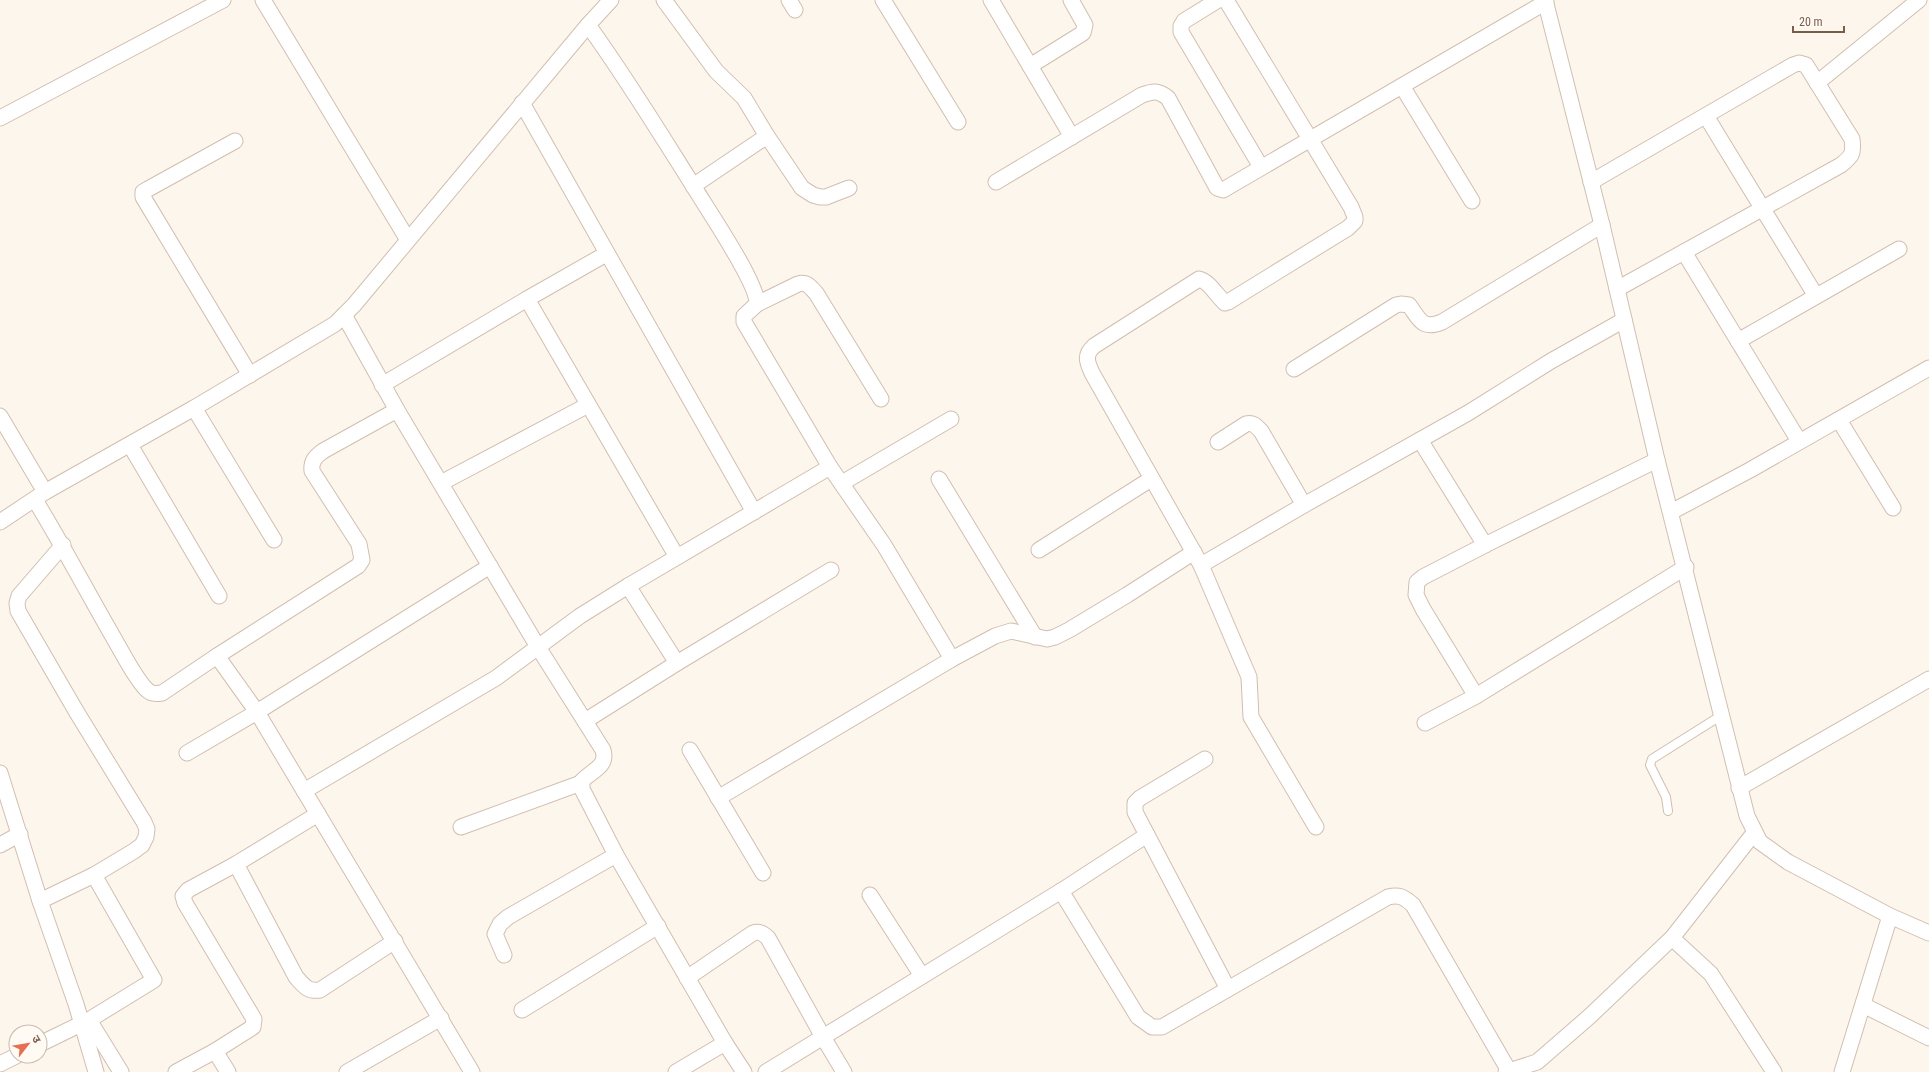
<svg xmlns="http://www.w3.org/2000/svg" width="1929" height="1072" viewBox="0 0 1929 1072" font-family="'Roboto Condensed','Noto Sans Devanagari',sans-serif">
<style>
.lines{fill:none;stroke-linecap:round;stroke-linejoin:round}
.service-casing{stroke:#d1beb0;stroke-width:10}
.minor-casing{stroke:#d1beb0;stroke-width:17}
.service{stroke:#fff;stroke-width:8}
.minor{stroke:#fff;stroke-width:15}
</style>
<rect width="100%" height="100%" fill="#fdf6ec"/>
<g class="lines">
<g class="service-casing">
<polyline id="service" points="1668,811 1666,797 1650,765 1652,759 1722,715"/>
</g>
<g class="minor-casing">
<g id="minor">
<polyline points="263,0 408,240"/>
<polyline points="664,0 716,71 744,98 767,136 802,188 813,195 820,197 826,197 849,188"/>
<polyline points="789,0 795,10"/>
<polyline points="883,0 958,122"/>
<polyline points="991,0 1072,137"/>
<polyline points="1218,0 1184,21 1181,26 1181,32 1261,167"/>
<path d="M1226,0L1351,207L1355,217V221L1348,228L1228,302L1225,303C1217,296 1209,281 1199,279L1094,346C1084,355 1087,362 1092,373L1201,565L1249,677L1251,717L1316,827"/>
<polyline points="1545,0 1602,225 1657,460 1747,816 1760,842 1788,862 1890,916 1929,933"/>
<polyline points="1030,66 1083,33 1085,25 1071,0"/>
<polyline points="1817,83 1919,0"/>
<polyline points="1402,86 1472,201"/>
<polyline points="522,103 754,512"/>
<polyline points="1706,116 1816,296"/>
<polyline points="0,118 223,0"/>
<polyline points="235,141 148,189 143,192 143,197 250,375"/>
<path d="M996,182L1142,95C1153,91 1158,90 1168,98L1217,188L1223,190L1546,2"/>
<path d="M1591,182L1793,65L1799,63L1806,65L1852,139C1854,154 1852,156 1841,165L1617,289"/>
<polyline points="693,186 767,136"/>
<polyline points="1684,252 1799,441"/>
<polyline points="606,254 527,299 677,557"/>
<path d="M757,304L798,284C807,281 810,287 816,293L881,399"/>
<polyline points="344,315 397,410"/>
<polyline points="1738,341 1899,249"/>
<path d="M1294,369L1396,305L1401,304L1409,305C1420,320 1422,330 1442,322L1602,225"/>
<polyline points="382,385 527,299"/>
<polyline points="194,408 274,540"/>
<polyline points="0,416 45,492"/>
<polyline points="1839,420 1893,508"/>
<polyline points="1420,440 1485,545 1423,577 1417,582 1416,595 1423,609 1476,696 1425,723"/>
<path d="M1218,442L1246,424C1253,422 1256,426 1261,431L1304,505"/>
<polyline points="130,445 219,596"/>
<polyline points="830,467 884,545 952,659 995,636 1011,631 1047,639 1055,637 1069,630 1127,595 1194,552"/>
<polyline points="939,479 1035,637"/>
<polyline points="441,483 588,405"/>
<polyline points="842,483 951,419"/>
<path d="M35,500C62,544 86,590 112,635C121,650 134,677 146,689C151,694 155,694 162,693L217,656L257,712L472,1072"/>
<polyline points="1671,512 1750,470 1929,368"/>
<polyline points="0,522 45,492 194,408 335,324 354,305 588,25 611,0"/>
<polyline points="1485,545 1657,460"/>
<polyline points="1039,550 1151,479"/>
<polyline points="1201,565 1304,505 1468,413 1551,361 1624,320"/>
<polyline points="628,586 677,663"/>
<path d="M217,656L358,566L362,560L359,544L312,471C311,461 315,457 323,451L397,410L538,647L603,750C608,767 592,770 582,781V789L616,855L725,1043"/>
<polyline points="1476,696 1686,567"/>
<polyline points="585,721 677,663 831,570"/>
<polyline points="690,750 763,873"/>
<polyline points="187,753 257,712 490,566"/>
<polyline points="1205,759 1140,798 1135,803 1135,812 1228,989"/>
<polyline points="0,773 40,901 76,1004 96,1072"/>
<polyline points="1739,788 1929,679"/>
<path d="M304,791L496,678L580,616L628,586L830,467L744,322V316L757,304C758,286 716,222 704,203C666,143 630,83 588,25"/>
<polyline points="718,798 952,659"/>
<path d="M318,814L236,864L296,977C304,986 308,992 320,990L395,941"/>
<polyline points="461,827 581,783"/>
<polyline points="0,845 20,834"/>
<path d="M1061,891L1138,1017L1152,1027H1162L1388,897C1399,894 1404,897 1413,905L1509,1071"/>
<polyline points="870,895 922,976"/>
<polyline points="40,901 94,875 134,851 142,845 146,837 147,829 144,822 76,711 18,611 17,603 19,596 63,545"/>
<polyline points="1672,938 1711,974 1774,1072"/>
<polyline points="504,955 495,934 500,924 508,917 616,855"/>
<path d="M687,978L753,933C759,931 763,933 768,938L823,1037L844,1072"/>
<polyline points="1863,1005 1929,1038"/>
<polyline points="522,1010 658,926"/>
<polyline points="89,1020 121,1072"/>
<polyline points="40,1044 89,1020 154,980 94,875"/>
<polyline points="215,1051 253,1027 254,1019 185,903 183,896 188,890 236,864"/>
<polyline points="0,1064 16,1056"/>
<polyline points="176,1072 215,1051 228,1072"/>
<polyline points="347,1072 441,1018"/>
<polyline points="676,1072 725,1043 744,1072"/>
<polyline points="766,1072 1061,891 1147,835"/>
<polyline points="1506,1072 1537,1062 1590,1016 1672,938 1754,833"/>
<polyline points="1842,1072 1890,916"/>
</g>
</g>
<use href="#service" class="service"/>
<use href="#minor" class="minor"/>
</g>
<g transform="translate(28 1044) rotate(59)"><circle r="19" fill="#fffaf3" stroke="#cabbb1"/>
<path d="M0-3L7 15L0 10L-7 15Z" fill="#e76f51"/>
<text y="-6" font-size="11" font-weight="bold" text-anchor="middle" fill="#7a5c4d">उ</text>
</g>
<path d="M1793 26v6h51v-6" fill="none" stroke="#7a5c4d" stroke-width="2"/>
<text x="1799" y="26" font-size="12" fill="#7a5c4d" stroke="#fffaf3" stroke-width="3" paint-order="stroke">20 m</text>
</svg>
